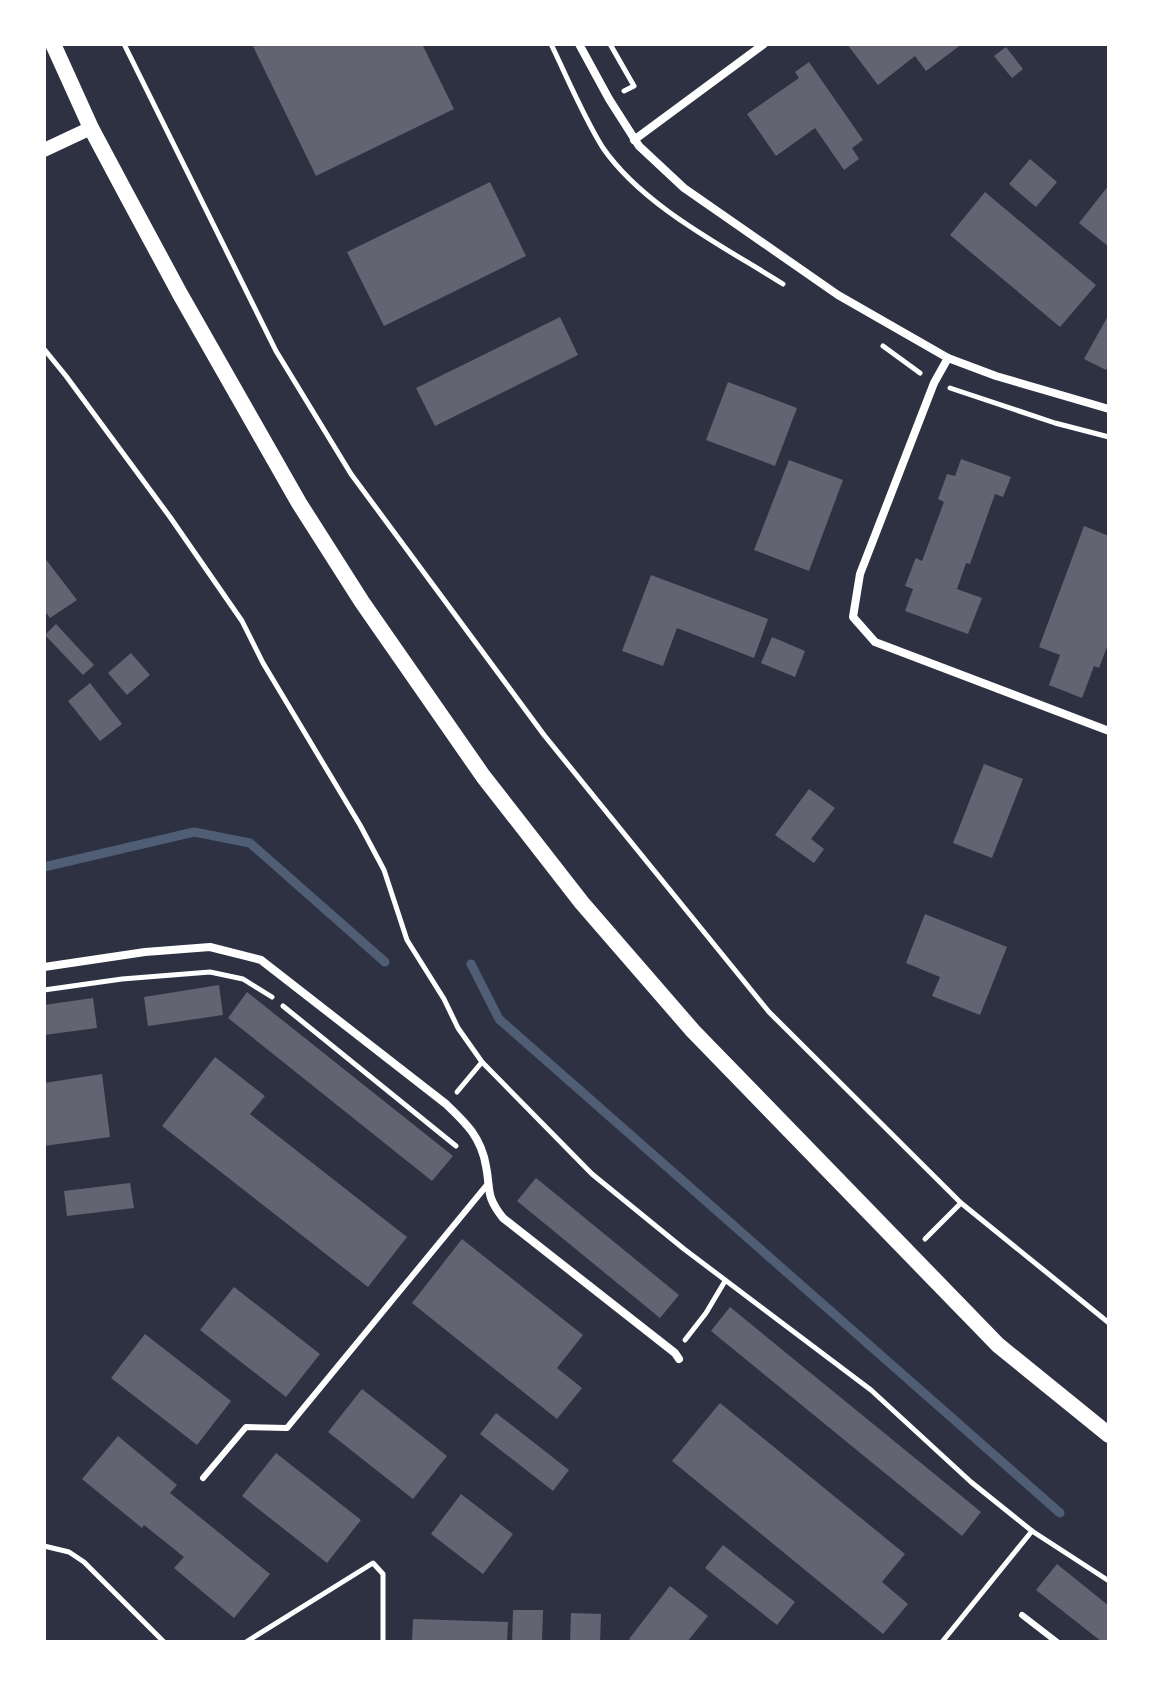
<svg xmlns="http://www.w3.org/2000/svg" width="1153" height="1686" viewBox="0 0 1153 1686" font-family="Manrope,sans-serif">
<style>
.lines{fill:none;stroke-linecap:round;stroke-linejoin:round}
.stream{stroke:#4f5d75;stroke-width:9}
.building{fill:#626471}
.path{stroke:#fff;stroke-width:5}
.service{stroke:#fff;stroke-width:6}
.minor{stroke:#fff;stroke-width:8}
.tertiary{stroke:#fff;stroke-width:14}
.secondary{stroke:#fff;stroke-width:16}
</style>
<rect width="100%" height="100%" fill="#2d3142"/>
<g class="lines">
<g class="stream">
<polyline points="44,867 194,832 250,843 385,962"/>
<polyline points="471,964 499,1019 1060,1513"/>
</g>
</g>
<g class="building">
<polygon points="252,44 422,44 454,109 316,176"/>
<polygon points="847,44 962,44 926,71 915,56 878,85"/>
<polygon points="1006,47 1023,69 1012,78 994,56"/>
<polygon points="809,62 863,140 852,148 859,159 844,170 815,128 776,156 747,114 799,78 795,72"/>
<polygon points="1030,159 1057,182 1036,207 1009,184"/>
<polygon points="490,182 526,256 384,326 347,252"/>
<polygon points="1109,185 1109,247 1079,223"/>
<polygon points="985,192 1096,285 1060,327 950,235"/>
<polygon points="1109,314 1109,365 1106,370 1084,359"/>
<polygon points="560,317 578,355 435,426 416,388"/>
<polygon points="728,382 797,408 775,466 706,440"/>
<polygon points="961,459 1011,477 1003,497 995,494 970,564 966,563 957,589 982,598 968,634 905,611 913,589 905,586 915,560 916,558 922,561 944,502 938,499 947,474 955,476"/>
<polygon points="789,460 843,480 809,571 754,550"/>
<polygon points="1084,526 1109,536 1109,642 1099,668 1094,666 1082,698 1049,685 1060,655 1039,647"/>
<polygon points="44,557 77,600 50,618 44,610"/>
<polygon points="651,575 768,619 754,658 677,628 663,666 622,651"/>
<polygon points="56,624 94,665 83,675 45,635"/>
<polygon points="772,637 805,651 795,677 761,663"/>
<polygon points="131,653 150,675 127,695 108,673"/>
<polygon points="90,683 122,724 100,741 68,701"/>
<polygon points="984,764 1023,779 992,858 953,843"/>
<polygon points="809,789 835,808 811,839 824,849 814,863 775,835"/>
<polygon points="925,914 1007,947 980,1015 932,996 940,977 906,963"/>
<polygon points="219,985 223,1015 148,1026 144,997"/>
<polygon points="247,992 453,1156 432,1181 228,1018"/>
<polygon points="93,998 97,1028 44,1035 44,1005"/>
<polygon points="215,1057 265,1096 250,1114 407,1237 368,1287 162,1126"/>
<polygon points="102,1074 110,1137 44,1146 44,1083"/>
<polygon points="536,1178 679,1295 660,1318 517,1201"/>
<polygon points="130,1183 134,1208 67,1216 64,1191"/>
<polygon points="462,1239 583,1335 557,1368 582,1388 557,1419 412,1303"/>
<polygon points="234,1287 320,1354 286,1397 200,1330"/>
<polygon points="730,1307 981,1512 962,1536 711,1331"/>
<polygon points="145,1334 231,1401 197,1445 111,1378"/>
<polygon points="362,1389 447,1456 413,1499 328,1432"/>
<polygon points="720,1403 905,1554 882,1582 908,1604 883,1634 672,1461"/>
<polygon points="496,1413 569,1470 553,1491 480,1434"/>
<polygon points="118,1436 177,1485 170,1493 270,1574 234,1618 174,1568 184,1557 144,1525 142,1528 82,1479"/>
<polygon points="276,1453 361,1520 327,1563 242,1496"/>
<polygon points="461,1494 513,1534 483,1574 431,1534"/>
<polygon points="723,1545 795,1602 777,1625 705,1568"/>
<polygon points="1057,1564 1109,1606 1109,1642 1102,1642 1036,1590"/>
<polygon points="670,1586 708,1616 687,1642 634,1642 629,1639"/>
<polygon points="513,1610 543,1610 542,1642 512,1642"/>
<polygon points="571,1613 601,1614 600,1642 570,1642"/>
<polygon points="413,1619 508,1622 507,1642 412,1642"/>
</g>
<g class="lines">
<g class="path">
<polyline points="124,44 276,351 351,474 544,735 769,1012 961,1203 1109,1323"/>
<path d="M551,44C567,77 584,118 603,148C644,207 723,246 783,284"/>
<polyline points="610,44 634,86 624,91"/>
<polyline points="883,346 920,373"/>
<polyline points="44,349 66,376 170,517 242,621 263,663 360,825 384,870 407,940 444,999 458,1028 482,1062 592,1174 684,1249 871,1390 971,1482 1032,1531 1109,1581"/>
<polyline points="950,388 1055,423 1109,437"/>
<polyline points="44,990 122,979 210,972 243,979 272,997"/>
<polyline points="283,1006 456,1146"/>
<polyline points="457,1092 482,1062"/>
<polyline points="925,1239 961,1203"/>
<polyline points="685,1340 706,1313 725,1281"/>
<polyline points="44,1546 69,1552 84,1562 164,1642"/>
<polyline points="246,1642 373,1563 383,1574 383,1642"/>
<polyline points="942,1642 1032,1531"/>
</g>
<g class="service">
<polyline points="203,1478 246,1427 287,1428 487,1185"/>
<polyline points="1022,1615 1057,1642"/>
</g>
<g class="minor">
<polyline points="579,44 609,99 639,146 684,188 838,295 948,358 996,376 1109,409"/>
<polyline points="634,140 764,44"/>
<polyline points="948,358 934,383 860,574 853,617 875,642 1109,731"/>
<path d="M44,967L145,952L210,947L261,960L446,1104C466,1123 481,1137 486,1166C491,1191 485,1195 503,1218L675,1353L679,1359"/>
</g>
<polyline class="tertiary" points="44,150 91,128"/>
<polyline class="secondary" points="53,44 91,128 124,190 180,294 299,503 362,602 483,776 582,903 693,1031 998,1345 1109,1435"/>
</g>
<rect width="1153" height="1686" fill="none" stroke="#ffffff" stroke-width="92"/>
</svg>
